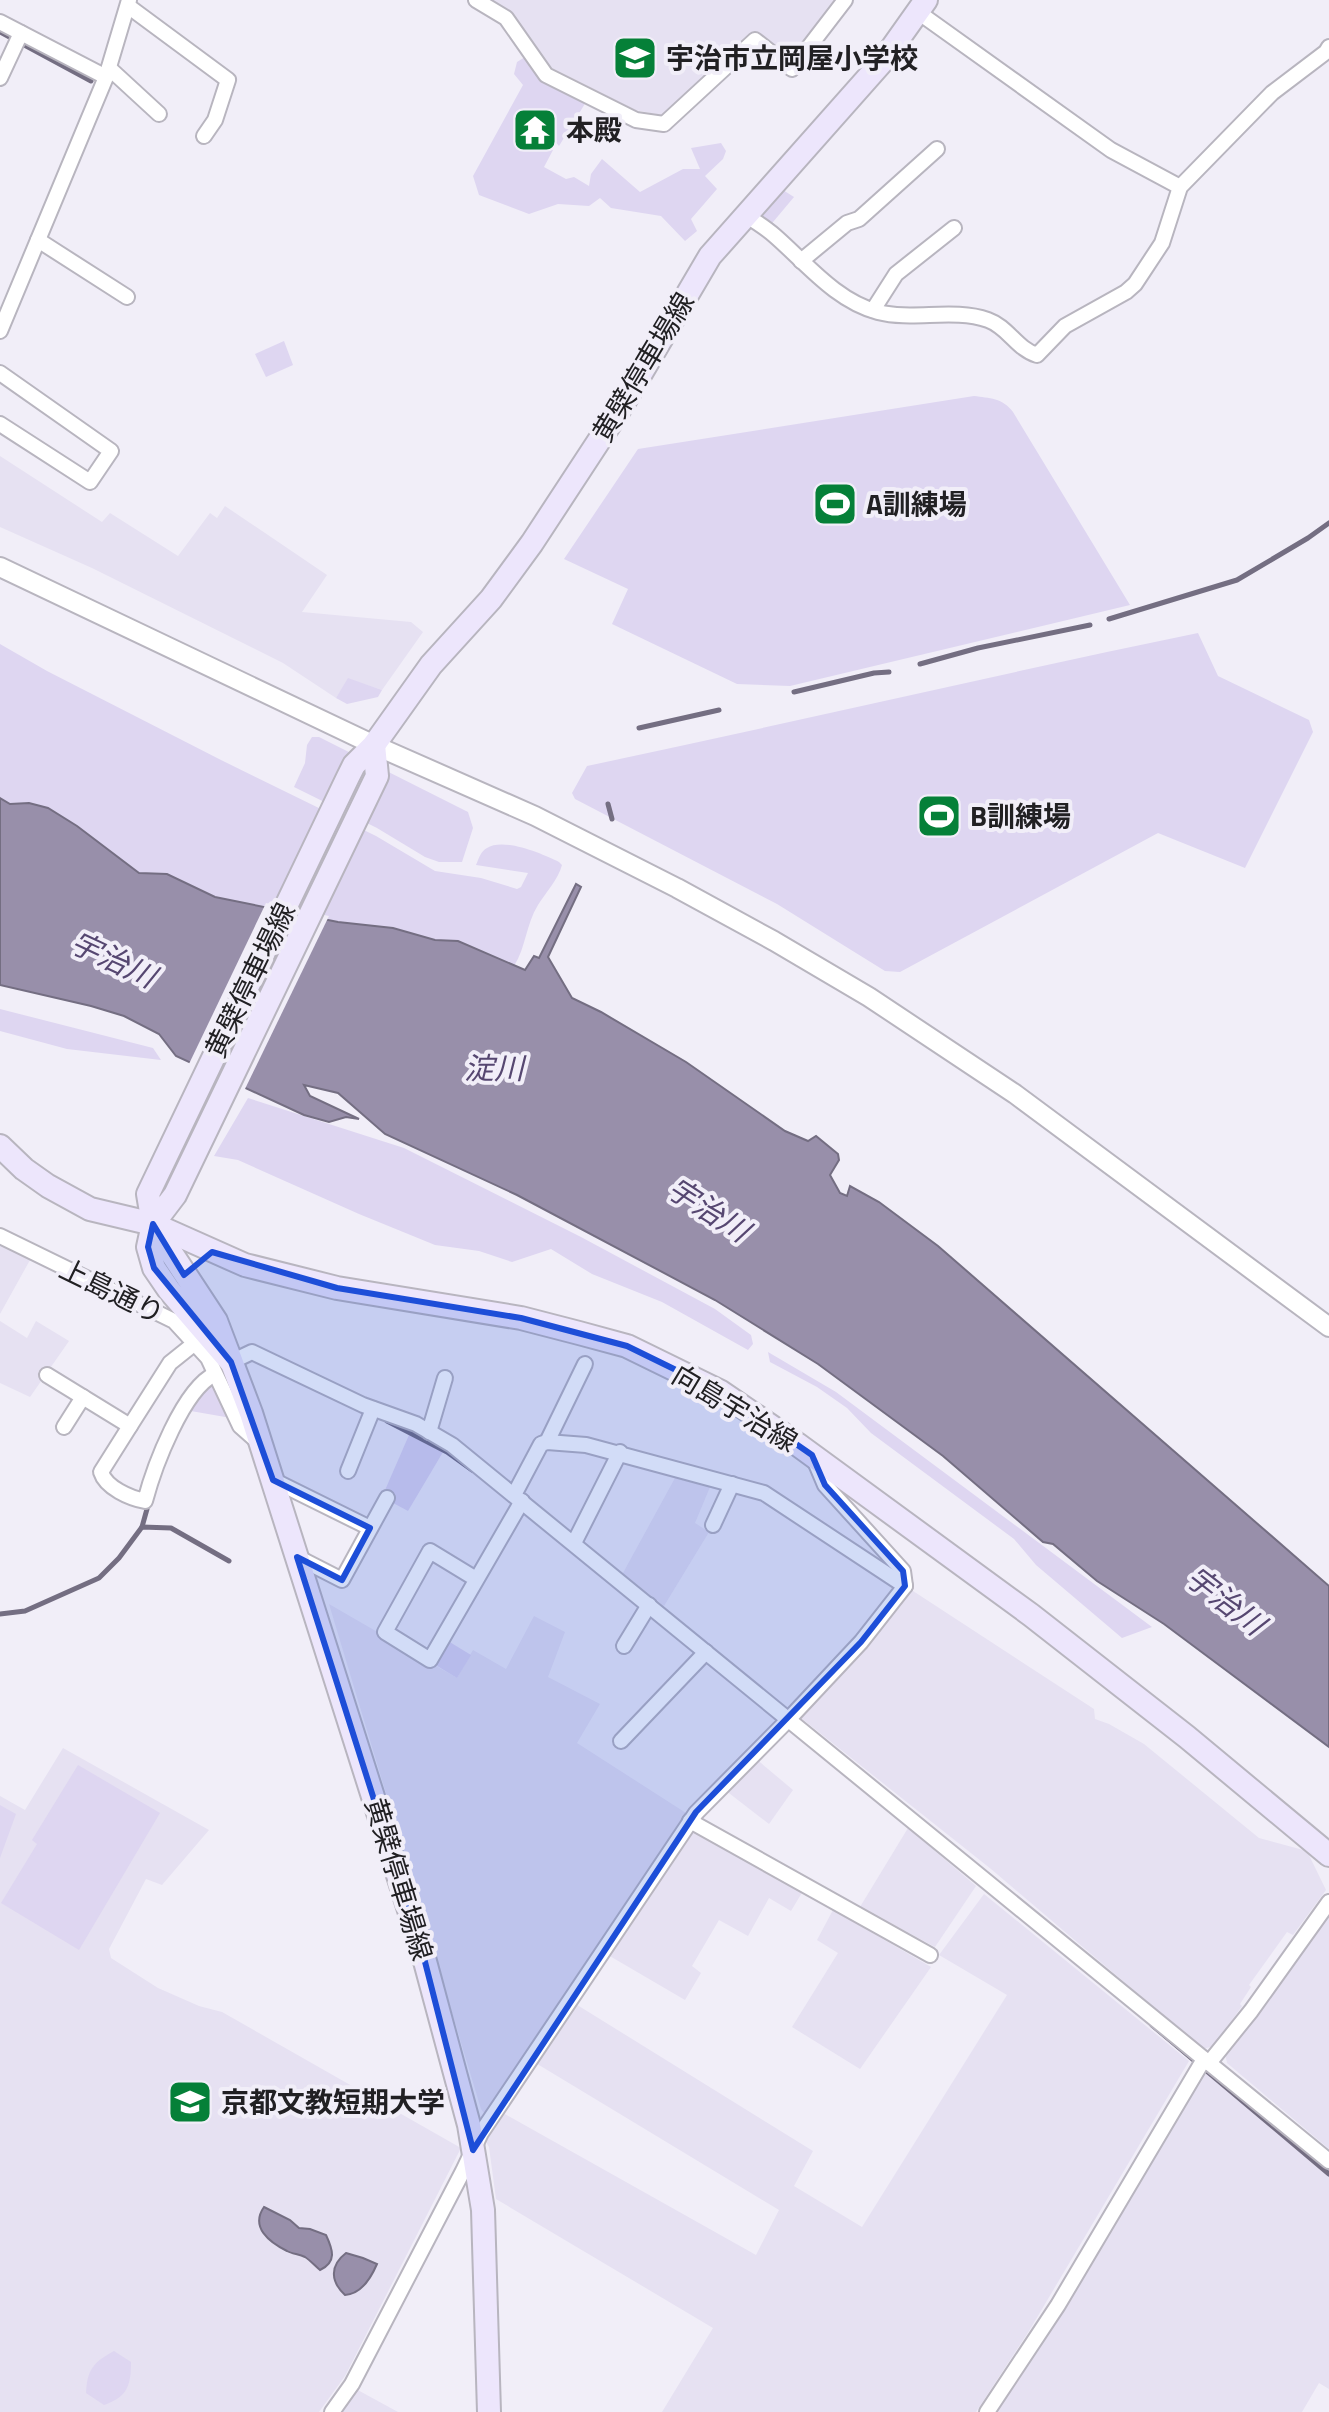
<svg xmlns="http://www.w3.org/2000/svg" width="1329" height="2412" viewBox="0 0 1329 2412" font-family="'Titillium Web','Noto Sans JP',sans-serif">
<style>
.built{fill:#e6e1f2}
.green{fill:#ded6f1}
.water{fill:#988faa;stroke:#746e82;stroke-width:2}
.pier{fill:#f1eef8}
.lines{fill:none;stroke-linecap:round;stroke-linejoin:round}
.stream{stroke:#746e82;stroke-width:5}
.minor-casing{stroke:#b8b5bf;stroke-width:18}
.tertiary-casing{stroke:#b8b5bf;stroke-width:22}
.secondary-casing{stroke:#b8b5bf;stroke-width:26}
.minor{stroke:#fff;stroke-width:14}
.tertiary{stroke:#fff;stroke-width:18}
.secondary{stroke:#ede6fc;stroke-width:22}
.marked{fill:#1d4ed8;fill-opacity:0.2;stroke:#1d4ed8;stroke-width:6;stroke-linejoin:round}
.labels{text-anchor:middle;stroke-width:8;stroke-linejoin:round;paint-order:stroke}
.poi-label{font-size:28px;font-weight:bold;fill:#212023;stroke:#f1eef8;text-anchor:start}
.street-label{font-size:28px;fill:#212023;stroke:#f1eef8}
.water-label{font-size:30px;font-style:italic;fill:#564771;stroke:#f1eef8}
</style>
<rect width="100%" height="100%" fill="#f1eef8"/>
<g class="built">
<polygon points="489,0 840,0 795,59 787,56 757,32 661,115 635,110 550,67 510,12"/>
<polygon points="0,456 102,522 110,513 178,556 210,513 217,518 225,506 327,575 302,612 411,622 423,632 382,690 349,679 336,698 283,663 92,568 0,527"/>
<polygon points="0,1243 30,1260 0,1314"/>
<polygon points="0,1321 27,1338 36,1321 69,1341 30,1397 0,1383"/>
<polygon points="675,1478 710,1487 695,1523 709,1532 664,1606 623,1573"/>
<polygon points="910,1589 1094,1709 1095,1719 1109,1724 1144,1744 1259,1838 1307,1851 1326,1890 1293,1935 1287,1932 1249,1985 1251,1987 1240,2004 1242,2006 1214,2046 1203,2049 991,1869 801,1718"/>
<polygon points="329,1604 457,1678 473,1650 506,1669 534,1616 565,1632 548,1677 600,1704 577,1743 686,1813 486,2116 481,2109"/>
<polygon points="63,1748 209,1830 162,1885 146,1879 109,1949 111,1958 158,1988 199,2006 222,2012 461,2148 345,2376 319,2412 0,2412 0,1796 25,1810"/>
<polygon points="755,1758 793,1790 769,1824 725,1790"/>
<polygon points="908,1828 976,1886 935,1947 860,1907"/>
<polygon points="698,1830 803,1891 791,1911 769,1898 748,1936 719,1920 692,1966 701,1973 685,2000 608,1955 688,1834"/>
<polygon points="984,1894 1189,2061 1029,2331 976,2412 662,2412 713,2328 496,2199 489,2147 486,2142 503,2113 756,2255 779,2210 534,2062 574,2003 813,2151 794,2186 862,2227 1007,1995 939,1955"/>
<polygon points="833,1910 931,1967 860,2069 792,2027 838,1953 817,1940"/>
<polygon points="1329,1912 1329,2149 1227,2063 1225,2053"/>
<polygon points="1204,2066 1329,2169 1329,2389 1319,2383 1302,2412 991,2412"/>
<polygon points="354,2388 398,2412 339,2412"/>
</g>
<g class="green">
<polygon points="525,57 586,102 559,146 553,139 551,131 540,123 530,142 542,151 553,150 544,167 566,179 574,177 589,186 591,174 602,159 640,192 683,169 700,169 691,148 721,143 726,151 723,159 705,176 717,189 691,219 697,231 685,241 661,216 611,208 600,198 589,206 558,204 529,214 479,195 473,176 523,85 514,74 517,62"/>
<polygon points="775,185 794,197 768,228 748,215"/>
<polygon points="284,341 293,365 266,377 255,354"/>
<path d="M974,396C989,398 1003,398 1013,412L1130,605L790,686L737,684L612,624L628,589L564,559L638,449Z"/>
<path d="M1198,633L1218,676L1309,720L1313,732L1245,868L1158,833L900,972L885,971L777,904L575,799L572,793L587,766C791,723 994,675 1198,633Z"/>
<path d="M0,644L47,671L221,760L376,836L435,871L481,878L517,889L521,887L528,873L476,865C479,858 481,851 487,848C503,837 543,854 559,862L562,865C558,880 546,892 538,905C526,924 526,947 514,966L458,941L435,940L393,928L338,922L215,897L167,874L139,873L77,826L48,808L29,803L10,804L0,798Z"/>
<polygon points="348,678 382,690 378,697 347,704 336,698"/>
<polygon points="312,737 319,737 468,812 473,828 462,862 439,862 425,857 377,828 294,787 305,763 307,745"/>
<polygon points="0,1009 153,1048 161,1060 67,1049 0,1031"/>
<polygon points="248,1098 404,1148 581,1237 715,1309 751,1335 753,1344 748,1350 662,1302 592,1274 551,1249 512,1262 479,1251 435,1245 359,1214 238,1160 214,1156"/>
<polygon points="768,1352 836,1392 1152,1627 1122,1638 1036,1565 1014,1539 871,1433 847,1408 817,1387 770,1362"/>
<polygon points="213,1379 231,1418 185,1410"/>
<polygon points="409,1435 443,1452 408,1511 382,1497"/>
<polygon points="448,1641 471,1655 457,1678 434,1664"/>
<polygon points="78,1765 160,1813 79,1950 1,1903 37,1844 32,1840"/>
<polygon points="0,1805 16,1814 0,1858"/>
<path d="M114,2351L131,2362C131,2386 127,2397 104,2405L86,2393C87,2369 94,2362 114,2351Z"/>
</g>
<g class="water">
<polygon points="0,798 10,804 29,803 48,808 77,826 139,873 167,874 215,897 338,922 393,928 435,940 458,941 525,970 534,956 539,958 576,884 581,887 548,957 572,998 601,1012 686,1062 785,1131 808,1141 816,1136 838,1154 839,1160 830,1175 840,1193 847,1196 850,1186 879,1202 938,1246 1329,1586 1329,1747 1164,1624 1097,1581 1053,1544 1043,1542 943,1456 818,1364 715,1300 517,1195 385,1134 338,1093 304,1085 310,1096 359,1119 346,1117 329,1122 304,1115 176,1056 159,1034 124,1016 91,1006 0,985"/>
<path d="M264,2207L290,2220L299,2228L310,2229L326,2235C333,2250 337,2262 320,2270C315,2266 311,2261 305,2257C299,2254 292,2254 287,2251C269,2242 250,2227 264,2207Z"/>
<path d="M346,2253L363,2258L377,2264C371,2278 361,2294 345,2295C331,2282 329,2266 346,2253Z"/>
</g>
<polygon class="pier" points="266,903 329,916 244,1091 188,1066"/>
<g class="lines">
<g class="stream">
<polyline points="0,32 91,81"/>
<polyline points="1109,619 1237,580 1308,538 1329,523"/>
<polyline points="920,664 978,648 1090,625"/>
<polyline points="794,692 874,673 889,672"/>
<polyline points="639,728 719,710"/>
<polyline points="608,804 612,819"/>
<polyline points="387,1421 447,1452 472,1470"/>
<polyline points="142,1527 147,1509"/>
<polyline points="0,1614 25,1611 99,1578 119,1558 142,1527 171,1528 229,1561"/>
<polyline points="1152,2025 1329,2174"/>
</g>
<g class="minor-casing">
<g id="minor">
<polyline points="476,0 506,18 546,75 636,120 664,124 755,40 792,69 845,0"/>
<polyline points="128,6 228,80 215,120 204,136"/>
<polyline points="918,12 1111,150 1180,187"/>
<polyline points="0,22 106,77"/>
<polyline points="109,68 159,114"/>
<polyline points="0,78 21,33"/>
<path d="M745,215C755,221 766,228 775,236C806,263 836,301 878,312C913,321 953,308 988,320C1008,327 1017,349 1037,355L1065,326L1126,292L1135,284L1162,243L1180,187L1272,93L1326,52L1329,47"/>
<polyline points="38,240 127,297"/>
<polyline points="801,261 847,223 859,219 937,149"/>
<polyline points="873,310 896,274 954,228"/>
<polyline points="0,331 106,77 129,0"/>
<polyline points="0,373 111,451 90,482 0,424"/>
<polyline points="0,1236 174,1321 208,1358 240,1426 257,1441"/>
<polyline points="231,1362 252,1352 363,1405 416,1424 452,1445 1329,2161"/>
<polyline points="47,1375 130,1426 170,1363 195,1343"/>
<path d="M130,1426L101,1472C106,1488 130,1498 145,1501C154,1467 183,1389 215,1374"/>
<polyline points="64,1427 83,1397"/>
<polyline points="429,1432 445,1378"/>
<polyline points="547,1442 585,1364"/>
<polyline points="814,1459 825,1485 903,1571 905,1586"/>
<polyline points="348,1471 373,1409"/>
<polyline points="273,1480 370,1528"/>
<polyline points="713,1525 732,1484"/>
<polyline points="574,1543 620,1452"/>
<polyline points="297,1557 342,1580 387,1498"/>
<polyline points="476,1579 430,1551 385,1632 430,1660 522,1501"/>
<polyline points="624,1646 649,1605"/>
<polyline points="621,1741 706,1652"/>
<polyline points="690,1821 930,1955"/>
<polyline points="1209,2063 1251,2011 1329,1902"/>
<polyline points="332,2412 352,2384 463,2171 481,2133 696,1813 787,1721 861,1642 905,1586 764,1493 586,1445 547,1442 541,1444 514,1495"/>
<polyline points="987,2412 1058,2305 1204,2059"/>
</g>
</g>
<g class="tertiary-casing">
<polyline id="tertiary" points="0,567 374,745 535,816 677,888 774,941 869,997 1015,1094 1329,1327"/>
</g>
<g class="secondary-casing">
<g id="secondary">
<polyline points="0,1146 24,1169 48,1186 90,1209 153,1224 245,1265 337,1288 521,1318 579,1333 627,1346 721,1392 797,1444 1031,1615 1187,1737 1329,1855"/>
<polyline points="153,1224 175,1195 377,776 374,745"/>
<polyline points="153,1225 216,1321 251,1413 423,1954 469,2125 483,2210 489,2412"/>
<polyline points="231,1362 169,1290 154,1268 148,1247 153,1224 148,1194 348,777 354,765 374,745 431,665 491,599 532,543 623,404 710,256 882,62 926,0"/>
</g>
</g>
<use href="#minor" class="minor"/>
<use href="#tertiary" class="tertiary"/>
<use href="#secondary" class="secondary"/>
</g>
<path class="marked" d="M153,1224L184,1275L212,1252L337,1288L521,1318L627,1346L721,1392L812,1455L825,1485L903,1571L905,1586L861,1642L696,1812L473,2150L423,1954L297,1557L342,1580L370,1528L273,1480L231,1362L154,1268L148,1247Z"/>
<defs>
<g id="school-square" transform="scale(2.3)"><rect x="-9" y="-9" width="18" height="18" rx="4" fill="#058038" stroke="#f1eef8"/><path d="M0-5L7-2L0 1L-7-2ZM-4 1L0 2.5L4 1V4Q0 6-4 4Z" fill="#fff"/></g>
<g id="temple-square" transform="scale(2.3)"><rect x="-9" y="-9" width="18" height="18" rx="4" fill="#058038" stroke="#f1eef8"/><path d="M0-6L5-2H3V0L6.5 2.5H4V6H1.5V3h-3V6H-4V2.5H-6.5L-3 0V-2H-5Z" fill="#fff"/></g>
<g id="stadium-square" transform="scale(2.3)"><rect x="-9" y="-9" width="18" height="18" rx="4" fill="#058038" stroke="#f1eef8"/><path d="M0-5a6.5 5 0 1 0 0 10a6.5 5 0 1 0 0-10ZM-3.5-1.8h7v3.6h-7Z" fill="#fff"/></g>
<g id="university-square" transform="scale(2.3)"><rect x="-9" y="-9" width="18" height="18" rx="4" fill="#058038" stroke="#f1eef8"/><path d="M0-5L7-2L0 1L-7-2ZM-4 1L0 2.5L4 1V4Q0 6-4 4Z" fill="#fff"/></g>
</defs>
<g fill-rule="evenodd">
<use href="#school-square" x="635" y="58"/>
<use href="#temple-square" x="535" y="130"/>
<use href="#stadium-square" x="835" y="504"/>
<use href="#stadium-square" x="939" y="816"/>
<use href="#university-square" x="190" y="2102"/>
</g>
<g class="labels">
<g class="poi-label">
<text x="666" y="68">宇治市立岡屋小学校</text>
<text x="566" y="140">本殿</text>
<text x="866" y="514">A訓練場</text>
<text x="970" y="826">B訓練場</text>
<text x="221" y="2112">京都文教短期大学</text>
</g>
<g class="street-label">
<text transform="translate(643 367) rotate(-59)" y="10">黄檗停車場線</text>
<text transform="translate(250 980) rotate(-64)" y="10">黄檗停車場線</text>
<text transform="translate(112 1291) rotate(26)" y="10">上島通り</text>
<text transform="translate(735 1408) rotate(31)" y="10">向島宇治線</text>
<text transform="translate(399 1879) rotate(73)" y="10">黄檗停車場線</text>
</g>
<g class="water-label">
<text transform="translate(113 960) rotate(25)" y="10">宇治川</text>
<text x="494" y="1079">淀川</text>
<text transform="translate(708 1210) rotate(33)" y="10">宇治川</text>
<text transform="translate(1225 1601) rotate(38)" y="10">宇治川</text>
</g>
</g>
</svg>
